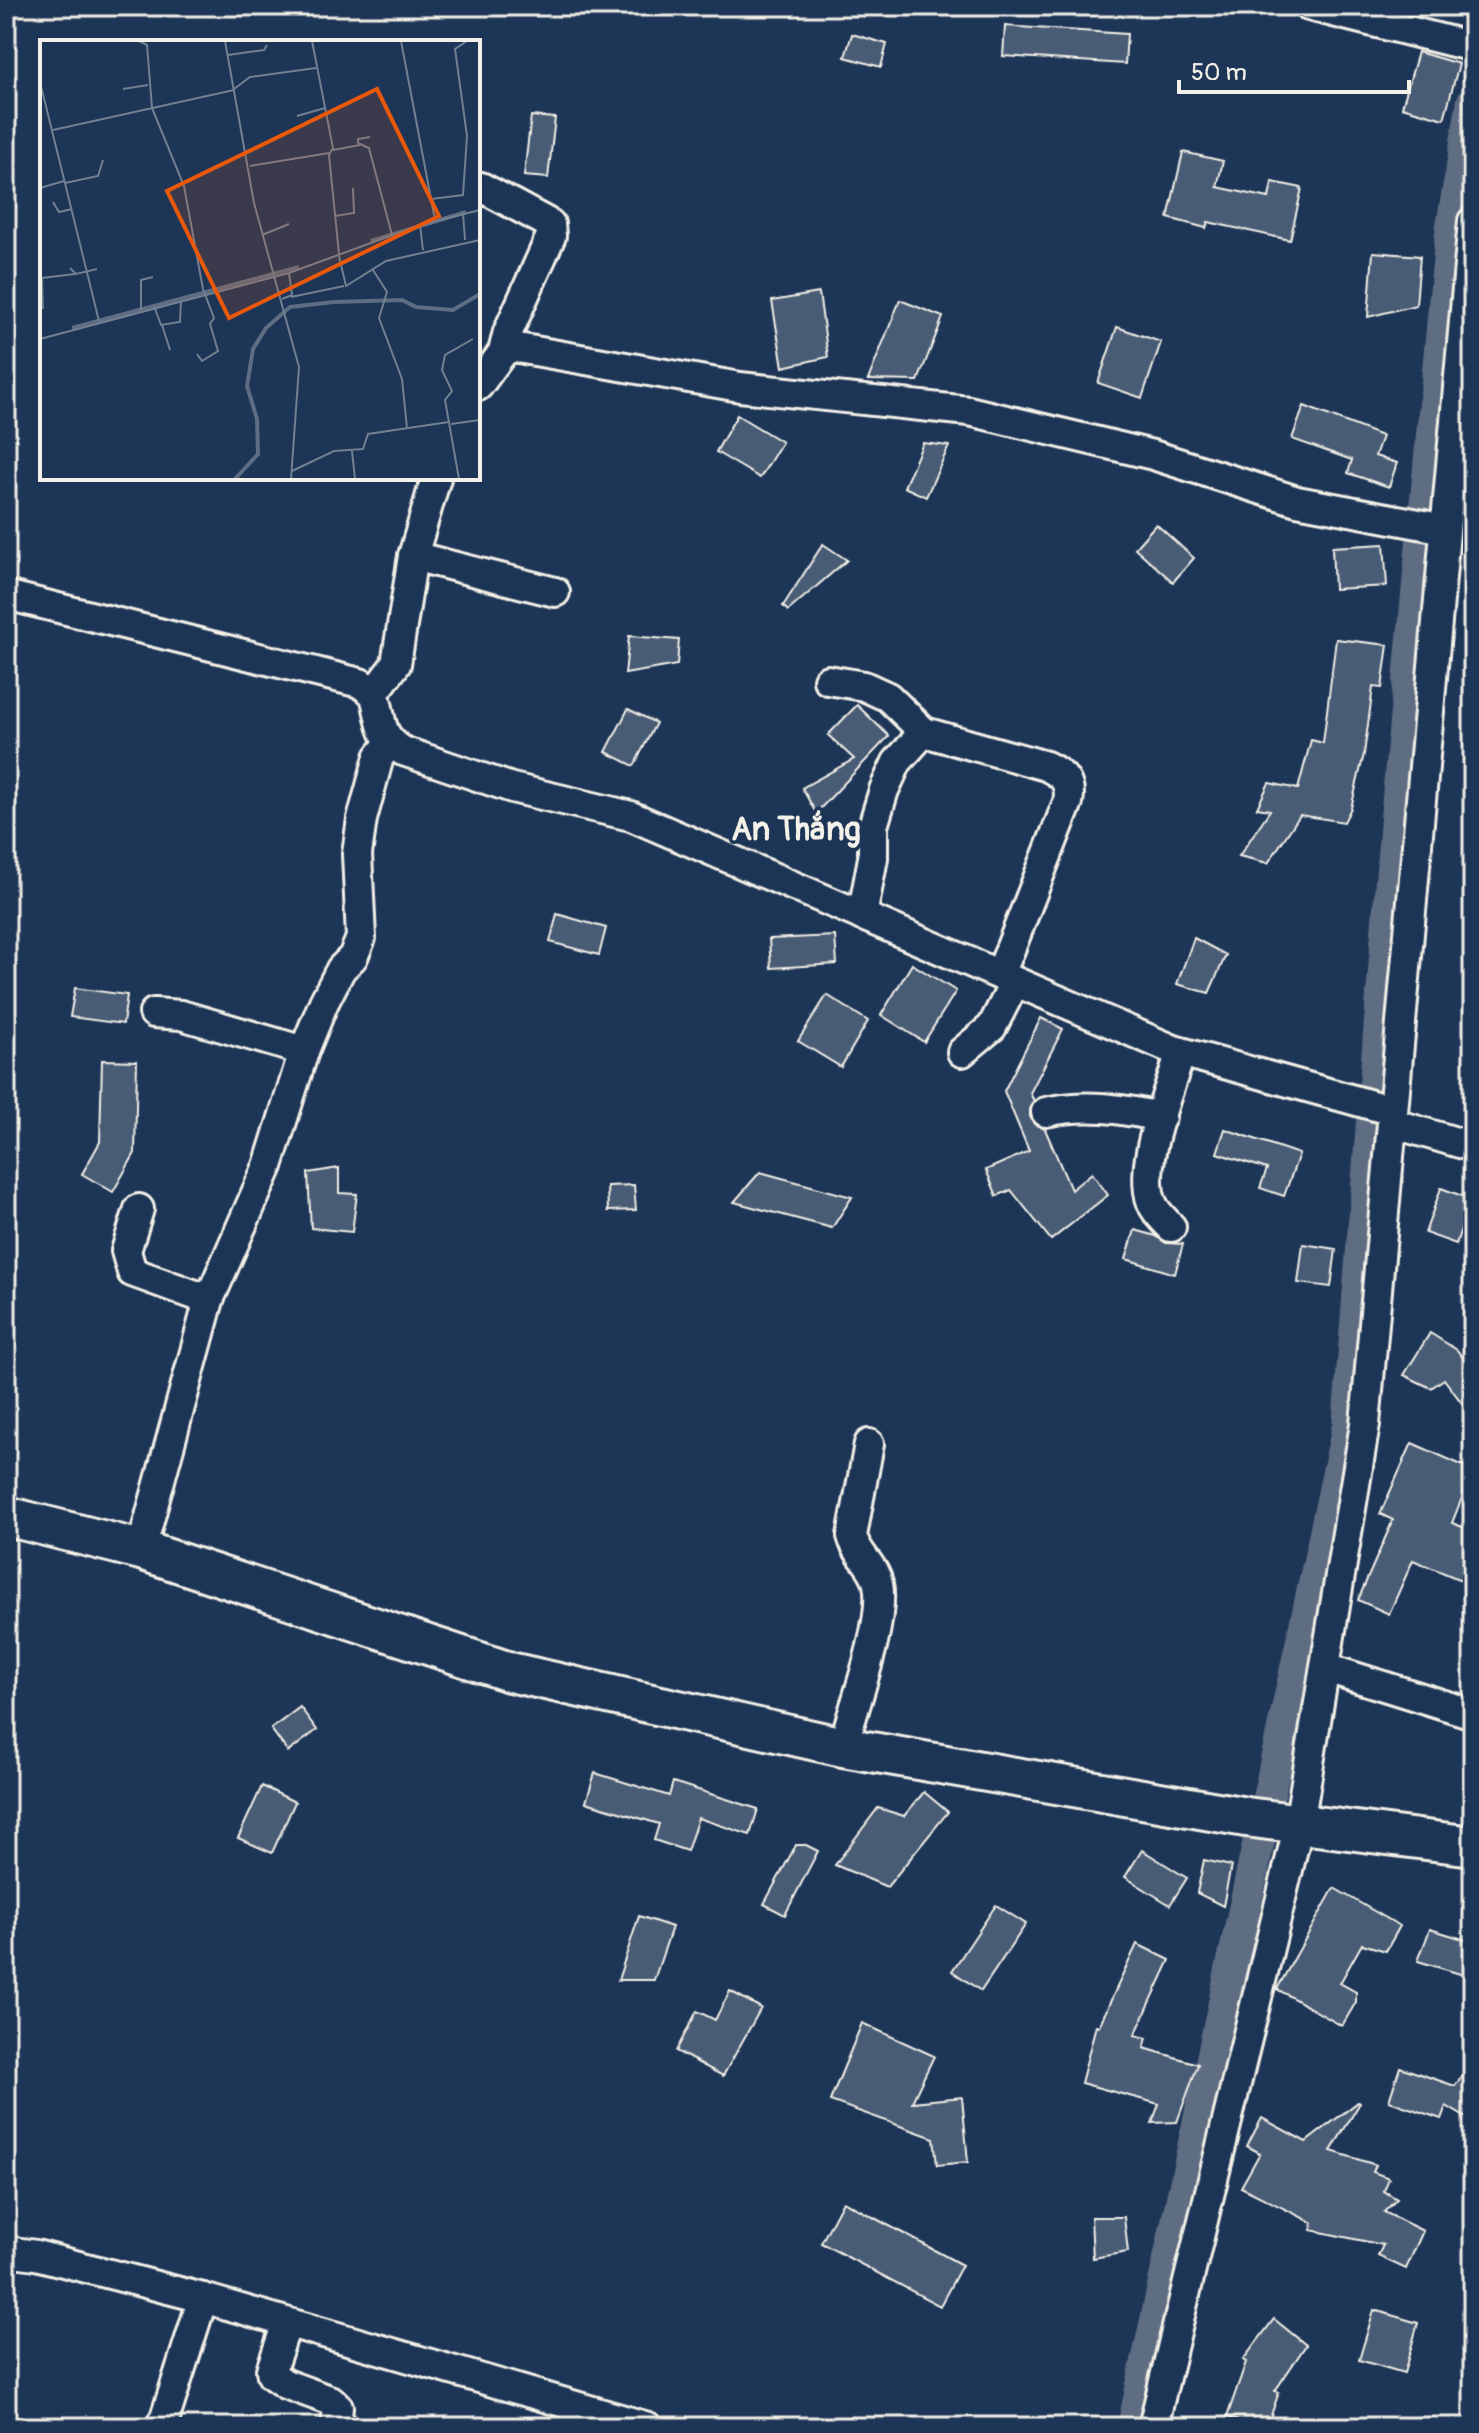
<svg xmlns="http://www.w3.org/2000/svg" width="1479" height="2433" viewBox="0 0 1479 2433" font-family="Pangolin,sans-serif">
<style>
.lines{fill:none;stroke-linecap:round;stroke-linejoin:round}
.canal{stroke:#5e6d82;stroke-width:32}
.building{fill:#485b74;stroke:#f4f1e8;stroke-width:2}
.street-casing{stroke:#f4f1e8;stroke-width:34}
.secondary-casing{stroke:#f4f1e8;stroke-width:44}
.street{stroke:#1d3557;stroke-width:28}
.secondary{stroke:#1d3557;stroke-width:38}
.labels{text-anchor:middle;stroke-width:7;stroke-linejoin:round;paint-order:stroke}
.district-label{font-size:32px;font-weight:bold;fill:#f4f1e8;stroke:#1d3557}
.inset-river{fill:none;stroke:#5e6d82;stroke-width:4}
.inset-road{fill:none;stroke:#738091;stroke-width:2}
.view{fill:#e8590c;fill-opacity:0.15;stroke:#e8590c;stroke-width:4}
.inset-edge{fill:none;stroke:#f4f1e8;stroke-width:4}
</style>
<rect width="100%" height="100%" fill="#1d3557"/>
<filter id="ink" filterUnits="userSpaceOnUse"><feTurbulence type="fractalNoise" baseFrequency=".0125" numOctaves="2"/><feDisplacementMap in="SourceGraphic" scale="16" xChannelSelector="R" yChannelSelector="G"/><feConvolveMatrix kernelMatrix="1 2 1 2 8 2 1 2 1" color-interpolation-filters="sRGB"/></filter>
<g filter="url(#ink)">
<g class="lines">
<polyline class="canal" points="1133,2427 1348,1426 1396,819 1451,232 1473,101"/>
</g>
<g class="building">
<polygon points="1005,26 1127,34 1125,64 1003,56"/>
<polygon points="852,34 887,44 881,67 845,57"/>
<polygon points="1418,52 1459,64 1444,119 1402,107"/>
<polygon points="531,116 555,118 548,178 524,176"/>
<polygon points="1183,152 1223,161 1217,187 1269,198 1272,182 1302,188 1290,240 1208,222 1206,228 1168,218"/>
<polygon points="1373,252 1420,256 1416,305 1368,317"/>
<polygon points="819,293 828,357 783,367 772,301"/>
<polygon points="900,300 943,317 918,381 868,380"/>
<polygon points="1117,327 1161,342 1142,398 1098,383"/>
<polygon points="1304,406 1382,436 1375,456 1397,463 1389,487 1348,473 1352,460 1292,439"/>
<polygon points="737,415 782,442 760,478 716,452"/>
<polygon points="923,443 949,446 926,497 904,487"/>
<polygon points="1156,524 1194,558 1173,582 1135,548"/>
<polygon points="823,544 847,560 788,611 783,606"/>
<polygon points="1384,544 1387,586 1334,589 1332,547"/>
<polygon points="629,636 679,640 677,665 625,674"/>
<polygon points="1336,639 1388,645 1382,688 1373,687 1364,754 1351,808 1344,822 1300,815 1268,863 1239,856 1270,810 1257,808 1269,783 1298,789 1311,740 1323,743"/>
<polygon points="857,705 889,736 816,813 802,788 854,759 828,735"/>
<polygon points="628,709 656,723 634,766 606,752"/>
<polygon points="557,914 606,928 599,955 550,942"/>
<polygon points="835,936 837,964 771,968 769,939"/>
<polygon points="1194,938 1226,955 1209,993 1177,984"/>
<polygon points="912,964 956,991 924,1042 881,1015"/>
<polygon points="75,988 127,995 123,1024 70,1017"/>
<polygon points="827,995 868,1021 841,1067 798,1041"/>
<polygon points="1041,1018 1063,1029 1030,1093 1034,1101 1030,1107 1030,1116 1034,1124 1045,1129 1071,1190 1092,1173 1108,1195 1051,1240 1011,1190 997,1196 986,1170 1029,1151 1004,1091"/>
<polygon points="102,1060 137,1061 135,1153 113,1192 82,1174 100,1142"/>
<polygon points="1225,1129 1299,1154 1284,1196 1260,1188 1267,1169 1217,1153"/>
<polygon points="339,1168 339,1193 357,1194 352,1232 311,1228 308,1173"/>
<polygon points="760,1172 852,1197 832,1228 734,1202"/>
<polygon points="634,1185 636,1210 608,1211 607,1186"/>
<polygon points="1441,1188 1473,1200 1473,1230 1461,1229 1456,1244 1425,1233"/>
<polygon points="1135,1230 1156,1236 1166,1243 1183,1244 1175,1274 1126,1259"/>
<polygon points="1303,1244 1336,1249 1331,1287 1298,1283"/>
<polygon points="1430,1333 1457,1350 1473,1371 1473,1418 1444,1379 1431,1388 1404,1375"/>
<polygon points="1412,1443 1473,1470 1452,1523 1473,1531 1473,1585 1413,1560 1389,1614 1358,1600 1393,1520 1380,1514"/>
<polygon points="300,1707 317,1730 288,1752 271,1729"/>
<polygon points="595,1773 669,1796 673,1782 758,1809 750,1835 698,1818 687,1851 654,1840 659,1824 586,1802"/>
<polygon points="262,1786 295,1802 272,1853 238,1838"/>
<polygon points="924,1792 948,1812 887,1887 835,1865 878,1808 904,1816"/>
<polygon points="796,1845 806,1845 818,1851 785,1915 764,1904"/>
<polygon points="1142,1850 1187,1878 1170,1905 1125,1877"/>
<polygon points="1204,1860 1231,1866 1223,1906 1197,1893"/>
<polygon points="1334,1888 1400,1926 1386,1951 1362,1944 1340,1983 1356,1992 1356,2002 1342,2026 1277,1989"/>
<polygon points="996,1905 1026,1924 981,1991 952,1971"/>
<polygon points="639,1916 672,1927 654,1980 618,1980"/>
<polygon points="1430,1929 1473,1942 1473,1978 1418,1961"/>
<polygon points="1137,1944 1170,1960 1135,2035 1147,2038 1144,2048 1198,2064 1177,2122 1152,2123 1159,2104 1081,2083 1096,2025 1099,2026"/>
<polygon points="730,1991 761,2008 723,2076 676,2051 697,2011 715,2020"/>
<polygon points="862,2023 934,2056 912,2102 962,2097 968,2162 937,2165 934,2138 830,2101"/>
<polygon points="1473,2061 1473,2122 1446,2106 1441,2119 1389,2101 1400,2067 1455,2086"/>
<polygon points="1358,2102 1360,2103 1331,2151 1376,2165 1373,2172 1389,2178 1384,2191 1397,2199 1384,2212 1423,2231 1406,2269 1378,2256 1383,2245 1311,2230 1313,2223 1241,2187 1260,2153 1247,2146 1262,2118 1306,2142"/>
<polygon points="843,2201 962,2265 940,2306 821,2243"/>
<polygon points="1091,2217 1124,2217 1128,2252 1093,2258"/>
<polygon points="1374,2310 1418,2323 1404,2373 1359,2360"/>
<polygon points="1274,2319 1306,2345 1275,2391 1279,2392 1267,2427 1257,2427 1227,2417 1246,2362 1243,2360"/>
</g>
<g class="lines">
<g class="street-casing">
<g id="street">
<polyline points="1309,6 1473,47"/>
<polyline points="481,187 550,224 551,236 508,332 503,352"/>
<polyline points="478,386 503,352 512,347 740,387 969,411 1153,455 1297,501 1445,529"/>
<polyline points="413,556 555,592"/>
<path d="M6,595L360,683L374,693C383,719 377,735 403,751L512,788L631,816L1174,1050L1393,1111"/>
<path d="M828,680L864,686L888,697L924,732L1046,766C1063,774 1072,783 1068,802L1000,975"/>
<polyline points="374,693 396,664 413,556 436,478"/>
<polyline points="862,916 873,858 873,826 884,790 897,762 924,732"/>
<polyline points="154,1013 181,1015 304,1051"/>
<polyline points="962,1052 992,1027 1015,982"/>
<path d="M1046,1112C1086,1103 1122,1109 1161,1117"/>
<polyline points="1392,1123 1473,1147"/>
<polyline points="139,1209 126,1251 132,1272 209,1300"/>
<path d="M1171,1227C1165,1221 1158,1214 1154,1207C1134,1172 1170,1089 1181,1052"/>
<polyline points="141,1550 209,1300 268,1166 304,1051 324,1002 341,969 353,957 361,938 357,854 362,819 379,757 390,743"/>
<polyline points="1326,1668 1473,1714"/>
<path d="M843,1747C853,1708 886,1621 878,1584C875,1566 857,1555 852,1536L869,1444"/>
<polyline points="6,2251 36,2255 203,2298 648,2427"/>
<polyline points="287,2323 271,2370 272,2375 285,2384 332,2401 338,2407 336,2427"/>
<polyline points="159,2427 165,2418 203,2298"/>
<polyline points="1153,2427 1299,1824 1365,1424 1473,221"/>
</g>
</g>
<g class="secondary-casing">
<polyline id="secondary" points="6,1516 141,1550 510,1672 843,1747 1246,1817 1473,1846"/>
</g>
<use href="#street" class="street"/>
<use href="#secondary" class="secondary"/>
</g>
</g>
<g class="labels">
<g class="district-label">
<text x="796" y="840">An Thắng</text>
</g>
</g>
<g transform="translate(40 40)">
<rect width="440" height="440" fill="#1d3557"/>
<path class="inset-river" d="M331,201L426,172M294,262L362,260L376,267L413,270L440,254M32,288L259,227M195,439L218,414L217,379L207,346L213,309L226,288L250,267L294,262"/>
<path class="inset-road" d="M99,1L107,5L112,68L144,146L163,249L174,278L170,284L178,311L162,321L157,314M185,1L214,163L259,327L251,439M272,1L293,108L289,115L299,214M361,1L395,180M188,15L224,10L227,5M0,42L59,281M83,49L108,45M194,49L210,37L276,28M257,76L285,68M13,90L194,50M330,97L318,99V103L329,108L352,195M293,110L320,105M210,126L289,113M25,143L58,136L63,120M0,148L24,141M391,159L423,155L427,96L415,9L427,1M13,162L19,172L32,169M423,173L425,200M295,176L314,173L313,148M380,185L383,210M222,195L249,184M299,216L306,246L346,221L440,200M30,228L36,234L57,229M333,230L347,252L339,278L362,339L367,388M251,257L304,246M242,259L252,255L249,233M114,266L121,285L140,282L141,260M3,269L2,238L35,234M101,270V240L113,237M122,285L130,310M0,299L249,233L380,185L440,170M411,384L440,380M312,411L315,439M252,431L294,411L323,409L328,394L409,382M419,439L405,360L412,351L402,330L405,315L433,299"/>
<path class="view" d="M337,49L399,176L189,278L127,151Z"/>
<rect width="440" height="440" class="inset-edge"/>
</g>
<rect width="1479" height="2433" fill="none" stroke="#1d3557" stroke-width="32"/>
<rect x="16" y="16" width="1447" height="2401" fill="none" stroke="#f4f1e8" stroke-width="3" filter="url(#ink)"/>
<path d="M1179 80v12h230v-12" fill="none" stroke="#f4f1e8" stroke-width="4"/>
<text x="1191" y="80" font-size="24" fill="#f4f1e8" stroke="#1d3557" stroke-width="6" paint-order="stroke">50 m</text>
</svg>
